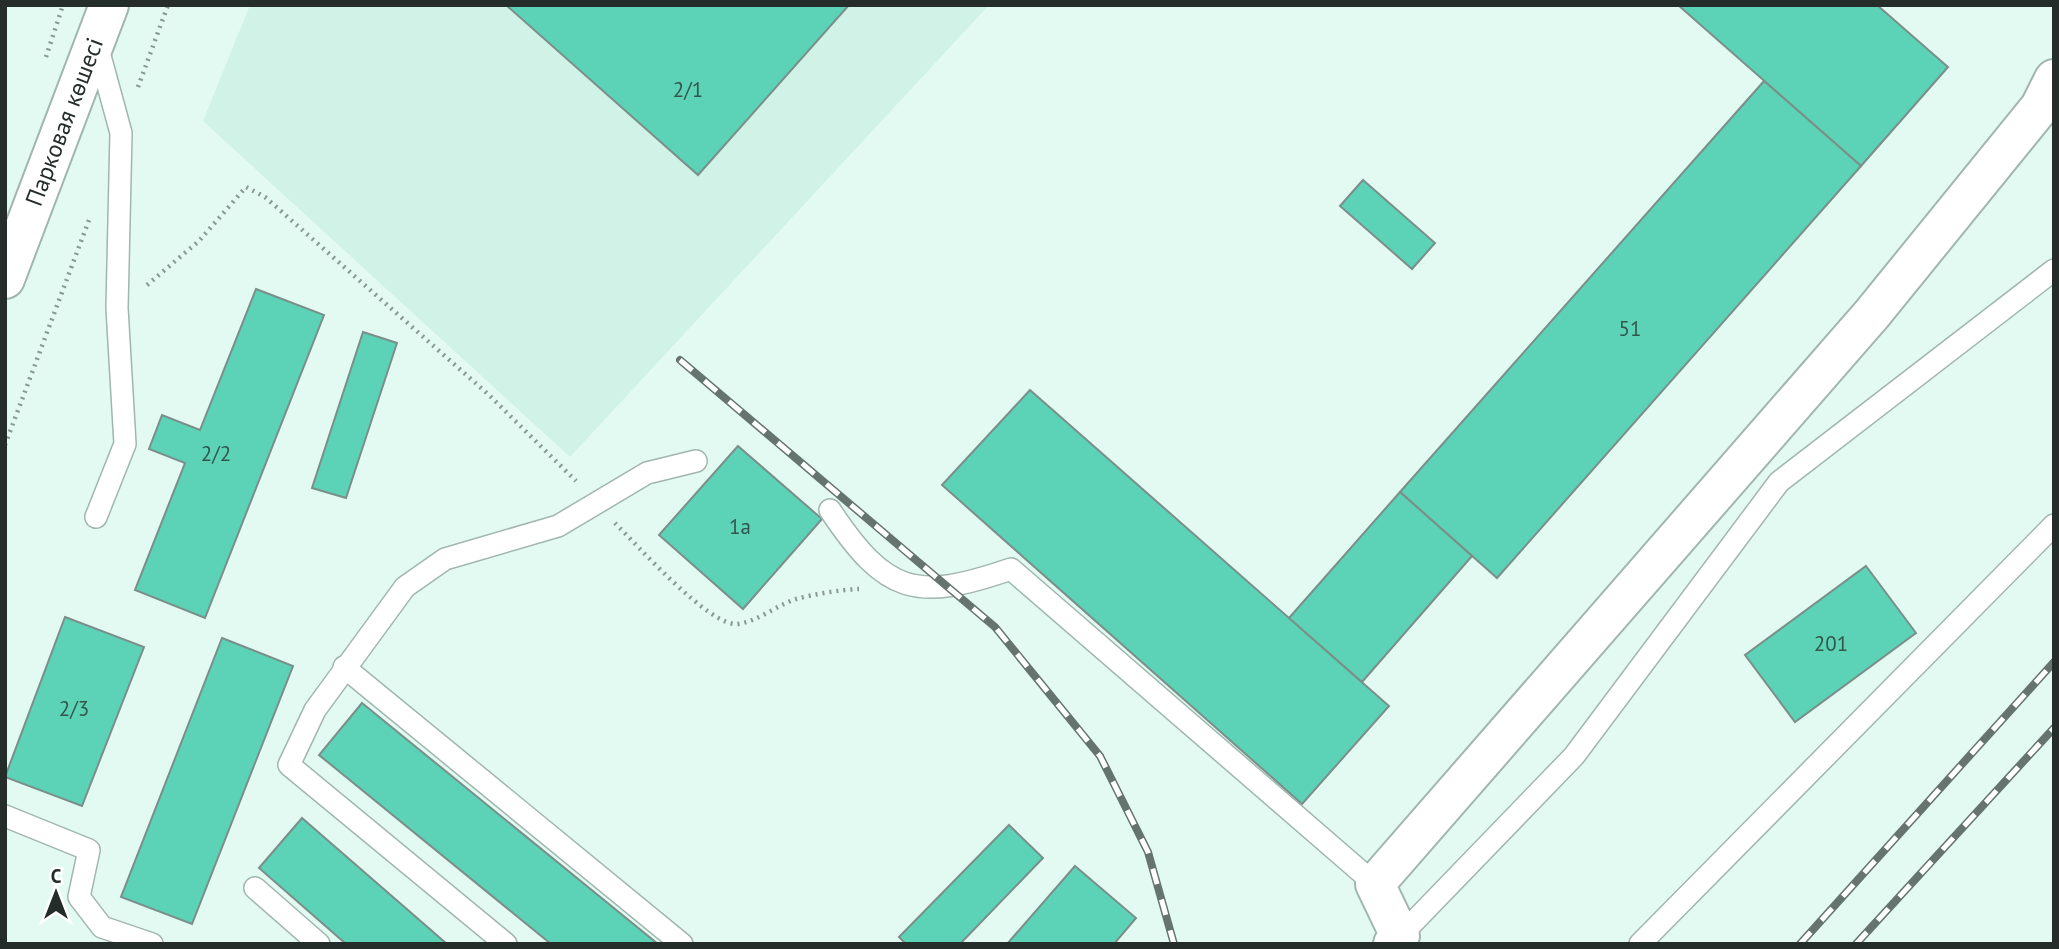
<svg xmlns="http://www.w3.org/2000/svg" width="2059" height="949" viewBox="0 0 2059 949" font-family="'PT Sans',sans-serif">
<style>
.built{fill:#d1f2e7}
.building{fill:#5cd3b6;stroke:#7a8f89;stroke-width:2}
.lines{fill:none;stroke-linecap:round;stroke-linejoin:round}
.service-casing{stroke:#a0b6af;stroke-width:24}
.minor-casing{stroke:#a0b6af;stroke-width:42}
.tertiary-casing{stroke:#a0b6af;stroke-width:42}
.path{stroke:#889893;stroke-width:4.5;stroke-dasharray:2 5;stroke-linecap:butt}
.service{stroke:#fff;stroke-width:21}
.minor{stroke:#fff;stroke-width:38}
.tertiary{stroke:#fff;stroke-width:38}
.rail-casing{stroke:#667470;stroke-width:8}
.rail{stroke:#fff;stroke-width:5;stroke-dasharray:16;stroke-linecap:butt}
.labels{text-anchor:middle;stroke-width:7;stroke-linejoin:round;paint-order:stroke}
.number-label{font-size:21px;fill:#32564d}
.street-label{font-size:24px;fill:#242d2a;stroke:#fff}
</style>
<rect width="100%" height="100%" fill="#e3faf3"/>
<polygon class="built" points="250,5 989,5 570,457 203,121"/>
<g class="building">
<polygon points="506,5 849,5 698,175"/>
<polygon points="1678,5 1877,5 1948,67 1861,166"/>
<polygon points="1764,81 1861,166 1497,578 1400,492"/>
<polygon points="1363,180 1435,243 1412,269 1340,206"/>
<polygon points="256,289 324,315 205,618 135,590 185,463 149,449 162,415 200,430"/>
<polygon points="363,332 397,343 346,498 312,488"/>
<polygon points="1030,390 1389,706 1302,804 942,485"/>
<polygon points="738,446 822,519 743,609 659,535"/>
<polygon points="1400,492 1472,556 1362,682 1289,618"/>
<polygon points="1866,566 1916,633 1795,722 1745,655"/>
<polygon points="65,617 144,647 82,806 5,777"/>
<polygon points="222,638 293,666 192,924 121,897"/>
<polygon points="362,703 658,944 551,944 319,755"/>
<polygon points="302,818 447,944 346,944 259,868"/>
<polygon points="1009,825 1043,858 960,944 906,944 899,937"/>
<polygon points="1075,866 1136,918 1114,944 1007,944"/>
</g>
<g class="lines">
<g class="service-casing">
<g id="service">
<path d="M830,510C886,594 915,602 1011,569L1375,884"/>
<polyline points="96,517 125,444 117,308 121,133 97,45"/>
<polyline points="344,667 682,944"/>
<polyline points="5,816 89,850 79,897 102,927 152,944"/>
<polyline points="255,888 319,944"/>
<polyline points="1402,943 1400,936 1574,756 1779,482 2054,270"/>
<polyline points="506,944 289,765 315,710 405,587 445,559 558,526 647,473 696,461"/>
<polyline points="1640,944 2054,525"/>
</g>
</g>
<g class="minor-casing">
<polyline id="minor" points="1393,944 1400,936 1375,884 1872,314 2040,107 2054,79"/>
</g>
<g class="tertiary-casing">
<g id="tertiary">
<path id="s1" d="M5,279L109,5"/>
</g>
</g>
<g class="path">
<polyline points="46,57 63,5"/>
<polyline points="138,87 168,5"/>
<polyline points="147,285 199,241 246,187 265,197 489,395 576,481"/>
<polyline points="5,445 89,220"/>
<path d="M615,523C637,545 709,626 737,624C757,622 777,605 796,599C815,594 839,590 859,589"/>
</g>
<use href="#service" class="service"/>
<use href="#minor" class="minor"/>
<use href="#tertiary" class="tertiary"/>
<g class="rail-casing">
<g id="rail">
<polyline points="680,360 995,627 1100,756 1148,852 1174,944"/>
<polyline points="1800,944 2054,662"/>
<polyline points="1856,944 2054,728"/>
</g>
</g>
<use href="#rail" class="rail"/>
</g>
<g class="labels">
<g class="number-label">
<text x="688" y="97">2/1</text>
<text x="1630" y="336">51</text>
<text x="216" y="461">2/2</text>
<text x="740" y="534">1а</text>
<text x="1831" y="651">201</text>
<text x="74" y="716">2/3</text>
</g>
<g class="street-label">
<text dy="8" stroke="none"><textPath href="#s1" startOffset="168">Парковая көшесі</textPath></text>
</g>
</g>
<rect width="2059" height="949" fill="none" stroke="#242d2a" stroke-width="14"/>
<g transform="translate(56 893)" stroke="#ffffff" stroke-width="5" paint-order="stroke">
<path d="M0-5L12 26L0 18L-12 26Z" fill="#242d2a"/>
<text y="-10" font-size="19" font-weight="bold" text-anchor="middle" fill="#242d2a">С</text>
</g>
</svg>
